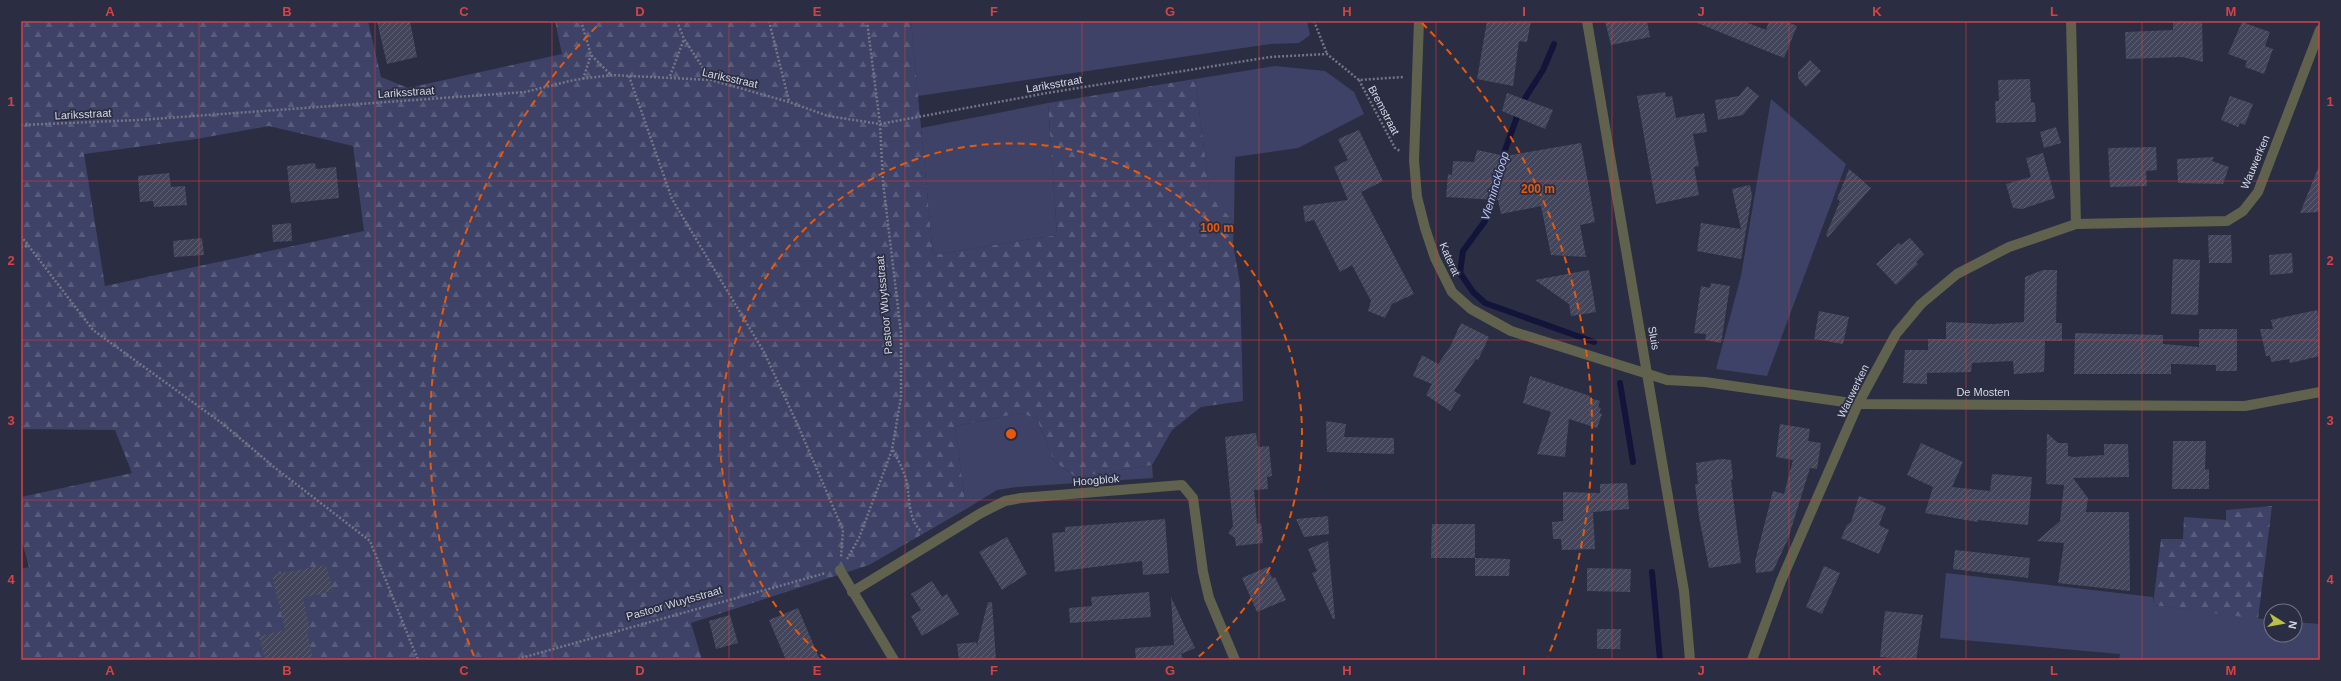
<svg xmlns="http://www.w3.org/2000/svg" width="2341" height="681" viewBox="0 0 2341 681" font-family="Helvetica,sans-serif">
<style>
.grass{fill:#3e4266}
.forest{fill:url(#forest-firs);fill-rule:evenodd}
.lines{fill:none;stroke-linecap:round;stroke-linejoin:round}
.stream{stroke:#131439;stroke-width:6}
.building{fill:url(#building-hatch)}
.path{stroke:#737687;stroke-width:2.5;stroke-dasharray:2 2;stroke-linecap:butt}
.minor{stroke:#60624d;stroke-width:10}
.tertiary{stroke:#60624d;stroke-width:10}
.grid{fill:none;stroke:#d64244;stroke-width:1;stroke-opacity:0.55}
.ring{fill:none;stroke:#e8590c;stroke-width:2;stroke-dasharray:7 5}
.labels{text-anchor:middle;stroke-width:3.5;stroke-linejoin:round;paint-order:stroke}
.street-label{font-size:11px;fill:#d4d7e4;stroke:#2b2e42}
.water-label{font-size:12px;font-style:italic;fill:#b9c2fa;stroke:#2b2e42}
.centre{fill:#e8590c;stroke:#2b2e42;stroke-width:2}
.ring-label{font-size:12px;text-anchor:middle;font-weight:bold;fill:#e8590c;stroke:#2b2e42;stroke-width:3.5;stroke-linejoin:round;paint-order:stroke}
.neatline{fill:none;stroke:#d64244;stroke-width:1.5}
.grid-label{font-size:13px;text-anchor:middle;font-weight:bold;fill:#d64244}
</style>
<defs>
<pattern id="forest-firs" width="22" height="20" patternUnits="userSpaceOnUse"><rect width="22" height="20" fill="#3e4266"/><path d="M5 1l3.5 6h-7zM16 11l3.5 6h-7z" fill="#595d7c"/></pattern>
<pattern id="building-hatch" width="6" height="6" patternUnits="userSpaceOnUse"><rect width="6" height="6" fill="#43465b"/><path d="M-1 1l2-2M0 6l6-6M5 7l2-2" fill="none" stroke="#5d6072"/></pattern>
</defs>
<rect width="100%" height="100%" fill="#2b2e42"/>
<g class="grass">
<polygon points="911,21 1307,21 1310,35 1299,43 1270,44 918,96"/>
<polygon points="1275,66 1325,71 1354,92 1364,114 1298,148 1235,157 1234,222 1210,196 1195,79"/>
<polygon points="1771,99 1846,164 1767,376 1716,369 1741,276"/>
<polygon points="1048,103 1057,235 933,255 921,128"/>
<polygon points="1021,413 1037,419 1054,461 1076,477 1152,465 1153,478 1017,487 997,490 966,509 955,426"/>
<polygon points="1946,573 2153,597 2153,605 2271,620 2271,635 2295,635 2295,622 2320,624 2320,660 2119,660 2120,654 1940,638"/>
</g>
<g class="forest">
<path d="M21,21H368L381,77L408,88L562,54L555,21H911L933,255L1057,235L1048,103L1195,79L1210,195L1234,222L1233,244L1240,283L1243,401L1201,407L1172,430L1152,465L1076,477L1054,461L1037,419L1021,413L955,426L966,509L869,565L691,623L702,660H21V569L29,567L21,538V497L132,473L115,430L21,429ZM269,126L353,146L364,231L105,286L84,154L196,139Z"/>
<polygon points="2272,506 2258,619 2153,605 2161,539 2183,539 2184,517 2226,520 2226,510"/>
</g>
<g class="lines">
<g class="stream">
<polyline points="1500,164 1522,103 1543,70 1554,44"/>
<polyline points="1493,192 1485,221 1463,251 1460,273 1473,292 1485,303 1594,342"/>
<polyline points="1620,383 1633,462"/>
<polyline points="1652,572 1660,660"/>
</g>
</g>
<g class="building">
<polygon points="377,21 410,21 417,57 387,64"/>
<polygon points="1487,21 1531,21 1527,42 1519,41 1513,86 1477,79"/>
<polygon points="1605,21 1647,21 1650,37 1611,45"/>
<polygon points="1743,21 1766,30 1769,21 1785,21 1797,26 1784,58 1695,22"/>
<polygon points="2173,21 2202,21 2203,62 2182,57 2126,59 2125,32 2173,30"/>
<polygon points="2242,22 2270,32 2265,46 2273,49 2264,74 2245,67 2247,61 2228,54"/>
<polygon points="1810,60 1821,71 1806,87 1798,78 1798,72"/>
<polygon points="2030,79 2031,102 2035,103 2036,122 1996,123 1995,101 1999,101 1998,80"/>
<polygon points="1747,86 1759,96 1743,115 1718,120 1715,100 1739,96"/>
<polygon points="1665,92 1666,97 1672,96 1676,118 1704,113 1707,132 1693,134 1699,166 1694,167 1699,195 1656,204 1637,96"/>
<polygon points="1507,93 1553,110 1545,129 1502,111"/>
<polygon points="2230,96 2253,104 2245,125 2240,123 2238,127 2221,120"/>
<polygon points="2056,127 2061,143 2044,148 2040,132"/>
<polygon points="1359,130 1383,181 1361,192 1414,294 1392,304 1385,318 1368,311 1371,301 1352,265 1340,272 1314,220 1305,222 1303,206 1348,200 1334,167 1348,160 1338,139"/>
<polygon points="1581,143 1595,222 1580,225 1586,257 1551,255 1541,206 1501,214 1498,200 1446,197 1448,174 1452,175 1453,161 1474,162 1477,150 1501,155 1500,157"/>
<polygon points="2156,147 2157,170 2146,171 2147,186 2110,187 2108,148"/>
<polygon points="2043,153 2055,198 2022,209 2013,208 2006,184 2031,177 2026,158"/>
<polygon points="2214,157 2212,161 2229,167 2223,184 2178,183 2177,159"/>
<polygon points="315,163 316,169 336,167 339,198 291,203 287,166"/>
<polygon points="2319,166 2320,212 2300,213"/>
<polygon points="1849,169 1871,188 1828,237 1826,235 1840,201 1837,199"/>
<polygon points="169,173 171,187 185,186 187,205 154,207 153,201 140,202 138,176"/>
<polygon points="1750,185 1752,196 1741,259 1697,251 1701,223 1741,229 1732,189"/>
<polygon points="291,223 292,241 273,242 272,225"/>
<polygon points="2208,235 2231,235 2232,263 2209,263"/>
<polygon points="202,238 204,255 174,257 173,241"/>
<polygon points="1910,238 1924,254 1916,262 1918,264 1896,285 1876,264 1899,243 1901,245"/>
<polygon points="2292,253 2293,273 2270,275 2269,255"/>
<polygon points="2173,259 2200,260 2198,315 2171,314"/>
<polygon points="1589,270 1596,312 1571,316 1569,304 1535,280"/>
<polygon points="2043,270 2057,270 2056,323 2062,323 2062,341 2045,341 2044,372 2014,374 2013,361 1972,363 1971,372 1927,373 1927,384 1903,383 1905,350 1928,350 1928,339 1946,339 1946,322 1992,324 2024,322 2025,277"/>
<polygon points="1711,283 1730,286 1721,343 1705,340 1706,334 1694,333 1701,286 1710,288"/>
<polygon points="2317,310 2320,322 2320,356 2290,363 2289,359 2271,362 2270,356 2266,356 2260,329 2273,329 2271,320"/>
<polygon points="1819,311 1849,317 1843,344 1814,339"/>
<polygon points="1461,323 1489,337 1478,360 1476,359 1454,391 1461,395 1450,411 1426,395 1432,384 1413,376 1422,355 1438,364 1450,347"/>
<polygon points="2199,329 2237,329 2237,371 2216,371 2216,365 2171,364 2171,374 2074,374 2075,333 2163,335 2163,344 2199,347"/>
<polygon points="1530,376 1590,396 1589,398 1600,401 1598,407 1601,408 1599,413 1602,414 1597,428 1569,419 1565,457 1537,454 1551,412 1523,403"/>
<polygon points="1326,421 1346,424 1344,437 1394,438 1394,454 1327,452"/>
<polygon points="1780,424 1810,429 1808,441 1821,443 1817,469 1810,468 1788,539 1773,571 1756,573 1755,561 1773,491 1784,494 1793,460 1776,457"/>
<polygon points="1256,433 1258,447 1269,446 1272,476 1267,477 1268,489 1254,490 1257,524 1261,523 1263,543 1236,546 1235,538 1228,533 1233,526 1225,437"/>
<polygon points="2047,433 2058,443 2068,443 2068,456 2073,457 2104,455 2104,444 2128,444 2129,477 2073,478 2088,498 2086,512 2129,512 2130,591 2058,583 2064,543 2037,541 2060,521 2064,485 2046,484"/>
<polygon points="2173,441 2206,441 2205,470 2209,469 2209,489 2172,489"/>
<polygon points="1921,443 1963,462 1952,487 1990,491 1992,474 2032,477 2028,525 1978,520 1978,522 1925,513 1933,487 1907,475"/>
<polygon points="1722,459 1731,460 1733,479 1731,480 1741,563 1709,568 1699,517 1695,484 1698,484 1696,463"/>
<polygon points="1627,483 1629,509 1593,512 1595,549 1562,550 1561,539 1553,539 1552,522 1563,521 1563,492 1600,493 1600,484"/>
<polygon points="1859,496 1886,507 1879,525 1889,530 1879,554 1841,538 1847,525 1851,522"/>
<polygon points="1328,516 1329,534 1304,537 1296,519"/>
<polygon points="1165,519 1169,573 1143,575 1142,561 1055,572 1052,533 1065,532 1065,527"/>
<polygon points="1432,524 1475,524 1475,558 1431,558"/>
<polygon points="1007,537 1027,574 1002,590 979,552"/>
<polygon points="1328,541 1335,619 1333,619 1312,573 1317,571 1308,549"/>
<polygon points="1955,550 2030,558 2028,578 1953,569"/>
<polygon points="1475,558 1510,559 1509,576 1475,576"/>
<polygon points="326,565 333,591 303,598 310,630 307,631 313,660 265,660 259,636 285,630 272,575"/>
<polygon points="1824,566 1840,573 1822,614 1806,607"/>
<polygon points="1267,567 1272,578 1275,577 1286,600 1257,612 1242,578"/>
<polygon points="1587,568 1631,569 1630,592 1587,591"/>
<polygon points="932,581 942,597 947,594 959,614 922,636 911,616 921,610 911,594"/>
<polygon points="1149,592 1151,617 1070,623 1069,608 1092,606 1091,597"/>
<polygon points="1171,597 1195,648 1181,654 1184,660 1136,660 1135,648 1174,645"/>
<polygon points="988,602 992,602 996,660 959,660 957,644 976,642 977,645"/>
<polygon points="798,608 820,660 786,660 769,620"/>
<polygon points="1885,611 1923,615 1916,660 1880,657"/>
<polygon points="730,615 738,643 716,649 709,621"/>
<polygon points="1597,629 1621,629 1620,649 1597,649"/>
</g>
<g class="lines">
<g class="path">
<polyline points="581,21 591,55 611,75"/>
<polyline points="677,21 684,39 711,80"/>
<polyline points="769,21 789,101"/>
<polyline points="1314,21 1327,54"/>
<polyline points="629,76 672,199 764,352 800,430 843,530 841,557"/>
<polyline points="670,76 684,39"/>
<polyline points="583,79 591,55"/>
<polyline points="1359,80 1395,148 1400,151"/>
<polyline points="21,125 139,120 525,92 574,80 611,75 711,80 789,102 828,116 880,124 1047,93 1270,57 1327,54 1359,80 1403,77"/>
<polyline points="21,236 93,330 223,424 274,467 370,541 418,660"/>
<polyline points="21,247 29,246"/>
<path d="M893,450C897,458 902,467 905,476C911,494 906,518 922,532"/>
<polyline points="847,559 859,538 892,450 901,397 901,333 883,182 880,124 867,21"/>
<polyline points="514,660 826,573"/>
</g>
<g class="minor">
<polyline points="1419,21 1414,160 1417,197 1425,228 1435,258 1452,292 1471,309 1511,331 1667,380 1705,382 1858,404 2245,406 2320,392"/>
<polyline points="2071,21 2076,224"/>
<polyline points="840,570 894,660"/>
<polyline points="852,592 981,513 1005,501 1021,498 1182,485 1193,498 1203,572 1209,598 1235,660"/>
<polyline points="1752,660 1781,581 1858,404 1896,334 1921,304 1957,274 2009,247 2076,224 2227,221 2243,211 2258,192 2320,30"/>
</g>
<polyline class="tertiary" points="1587,21 1684,591 1690,660"/>
</g>
<path class="grid" d="M199,21V660M375,21V660M552,21V660M729,21V660M905,21V660M1082,21V660M1259,21V660M1436,21V660M1612,21V660M1789,21V660M1966,21V660M2142,21V660M21,181H2320M21,340H2320M21,500H2320"/>
<g class="ring">
<path d="M826 659A291 291 0 1 1 1196 659"/>
<path d="M474 656A581 581 0 0 1 600 23M1422 23A581 581 0 0 1 1548 656"/>
</g>
<g class="labels">
<g class="street-label">
<text transform="translate(730 78) rotate(13)" y="4">Lariksstraat</text>
<text transform="translate(1054 84) rotate(-10)" y="4">Lariksstraat</text>
<text transform="translate(406 92) rotate(-4)" y="4">Lariksstraat</text>
<text transform="translate(1384 110) rotate(62)" y="4">Bremstraat</text>
<text transform="translate(83 114) rotate(-3)" y="4">Lariksstraat</text>
<text transform="translate(2255 162) rotate(-67)" y="4">Wauwerken</text>
<text transform="translate(1450 259) rotate(66)" y="4">Katerat</text>
<text transform="translate(884 305) rotate(-95)" y="4">Pastoor Wuytsstraat</text>
<text transform="translate(1654 338) rotate(80)" y="4">Sluis</text>
<text transform="translate(1853 391) rotate(-64)" y="4">Wauwerken</text>
<text x="1983" y="396">De Mosten</text>
<text transform="translate(1096 480) rotate(-5)" y="4">Hoogblok</text>
<text transform="translate(674 603) rotate(-16)" y="4">Pastoor Wuytsstraat</text>
</g>
<g class="water-label">
<text transform="translate(1495 186) rotate(-73)" y="4">Vleminckloop</text>
</g>
</g>
<circle cx="1011" cy="434" r="6" class="centre"/>
<g class="ring-label">
<text x="1538" y="193">200 m</text>
<text x="1217" y="232">100 m</text>
</g>
<rect width="2341" height="681" fill="none" stroke="#2b2e42" stroke-width="44"/>
<g transform="translate(2283 623) rotate(101)"><circle r="19" fill="#2b2e42" stroke="#6f7283"/>
<path d="M0-3L7 15L0 10L-7 15Z" fill="#bac045"/>
<text y="-6" font-size="11" font-weight="bold" text-anchor="middle" fill="#d4d7e4">N</text>
</g>
<rect x="22" y="22" width="2297" height="637" class="neatline"/>
<g class="grid-label">
<text x="110" y="16">A</text>
<text x="287" y="16">B</text>
<text x="464" y="16">C</text>
<text x="640" y="16">D</text>
<text x="817" y="16">E</text>
<text x="994" y="16">F</text>
<text x="1170" y="16">G</text>
<text x="1347" y="16">H</text>
<text x="1524" y="16">I</text>
<text x="1701" y="16">J</text>
<text x="1877" y="16">K</text>
<text x="2054" y="16">L</text>
<text x="2231" y="16">M</text>
<text x="11" y="106">1</text>
<text x="2330" y="106">1</text>
<text x="11" y="265">2</text>
<text x="2330" y="265">2</text>
<text x="11" y="425">3</text>
<text x="2330" y="425">3</text>
<text x="11" y="584">4</text>
<text x="2330" y="584">4</text>
<text x="110" y="675">A</text>
<text x="287" y="675">B</text>
<text x="464" y="675">C</text>
<text x="640" y="675">D</text>
<text x="817" y="675">E</text>
<text x="994" y="675">F</text>
<text x="1170" y="675">G</text>
<text x="1347" y="675">H</text>
<text x="1524" y="675">I</text>
<text x="1701" y="675">J</text>
<text x="1877" y="675">K</text>
<text x="2054" y="675">L</text>
<text x="2231" y="675">M</text>
</g>
</svg>
